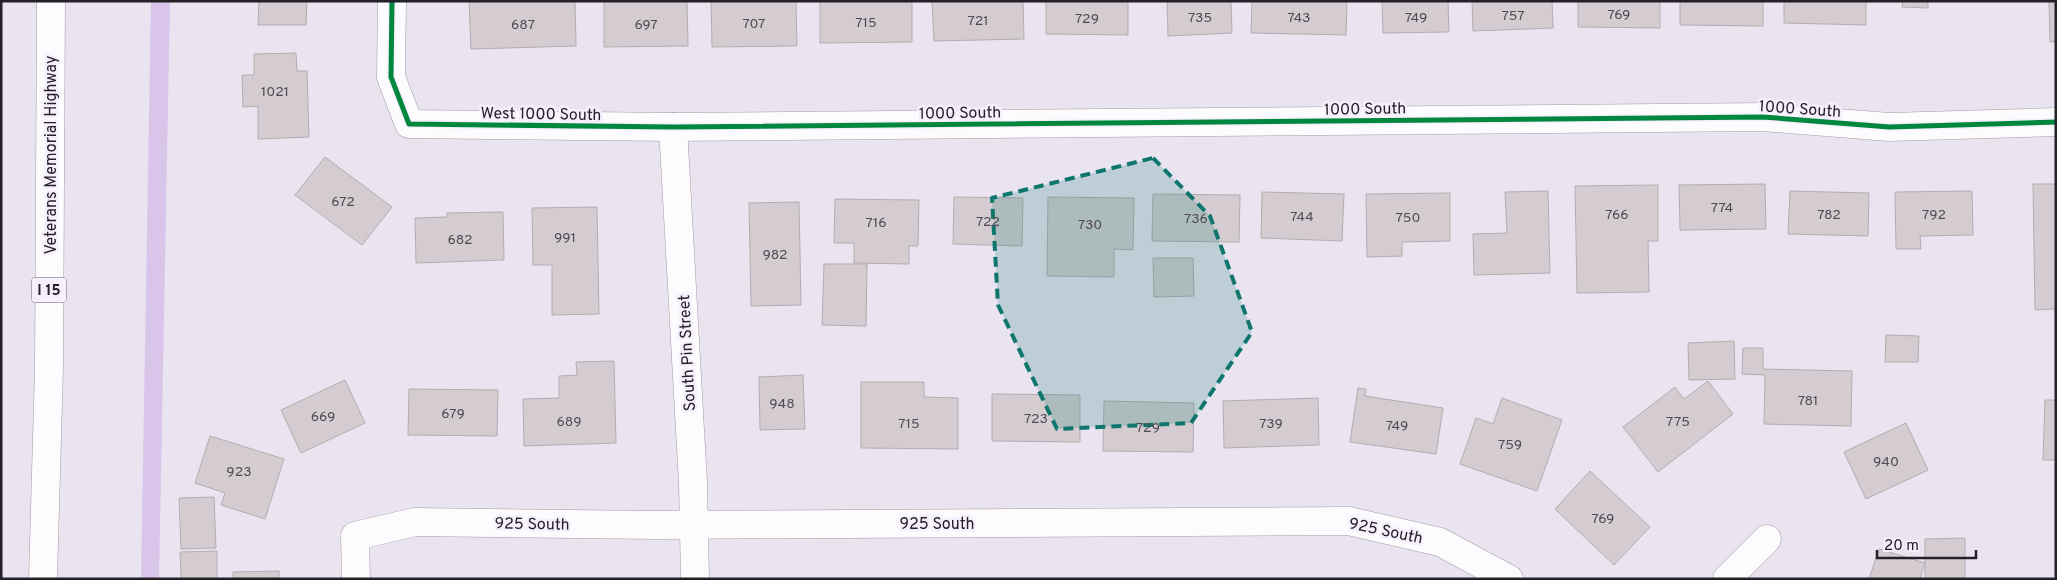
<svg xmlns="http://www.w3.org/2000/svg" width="2057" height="580" viewBox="0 0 2057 580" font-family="Overpass,sans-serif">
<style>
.green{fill:#d8c5e9}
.building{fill:#d4ccd0;stroke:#b4acb0}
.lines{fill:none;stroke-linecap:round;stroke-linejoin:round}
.minor-casing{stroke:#a19ca5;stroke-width:29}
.highway-casing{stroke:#a19ca5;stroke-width:29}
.minor{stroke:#fcfbfd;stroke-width:28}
.highway{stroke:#fcfbfd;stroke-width:28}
.cycleway-casing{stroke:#f6effc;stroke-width:8}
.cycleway{stroke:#00873e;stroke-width:5}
.marked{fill:#0f766e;fill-opacity:0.2;stroke:#0f766e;stroke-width:4;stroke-dasharray:10 6;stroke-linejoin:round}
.labels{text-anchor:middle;stroke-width:5;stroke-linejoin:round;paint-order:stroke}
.number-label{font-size:14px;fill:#504b52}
.shield{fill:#f6effc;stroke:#635e68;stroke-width:1}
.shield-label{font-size:15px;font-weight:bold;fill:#242028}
.street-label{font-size:16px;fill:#242028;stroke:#f6effc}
</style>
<rect width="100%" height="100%" fill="#eae4f0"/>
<polygon class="green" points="151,1 170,1 159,579 141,579"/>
<g class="building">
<polygon points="259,1 307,1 306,25 258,25"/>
<polygon points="575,1 576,46 471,49 469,2"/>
<polygon points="604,1 687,1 688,46 604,47"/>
<polygon points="711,1 796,1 797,46 712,47"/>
<polygon points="820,1 912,1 912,42 820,43"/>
<polygon points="932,1 1023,1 1024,39 934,41"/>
<polygon points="1046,1 1128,1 1128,35 1046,34"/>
<polygon points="1167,1 1231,1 1232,33 1168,36"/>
<polygon points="1252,1 1347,1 1346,35 1251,33"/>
<polygon points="1382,1 1448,1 1449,32 1383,33"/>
<polygon points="1472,1 1552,1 1553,28 1473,31"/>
<polygon points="1578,1 1660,1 1660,28 1578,27"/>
<polygon points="1680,1 1763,1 1763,26 1680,25"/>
<polygon points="1784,1 1866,1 1866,25 1784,23"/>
<polygon points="1903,1 1928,1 1928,8 1902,7"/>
<polygon points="2049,1 2056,1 2056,42 2050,42"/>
<polygon points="296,53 297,71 307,71 309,137 258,139 258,106 243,107 242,75 254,75 254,54"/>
<polygon points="325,157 392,207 362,245 295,195"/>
<polygon points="1765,184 1766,229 1680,230 1679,185"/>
<polygon points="2033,184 2056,184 2056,309 2035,310"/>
<polygon points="1658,185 1658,241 1648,241 1649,292 1577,293 1575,186"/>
<polygon points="1548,191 1550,273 1474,275 1473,234 1507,233 1505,192"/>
<polygon points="1790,191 1869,193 1868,236 1788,234"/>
<polygon points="1972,191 1973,235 1920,236 1921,249 1896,249 1895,192"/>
<polygon points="1262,192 1344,194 1342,241 1261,238"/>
<polygon points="1450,193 1450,241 1402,242 1402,256 1367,257 1366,194"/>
<polygon points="1153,194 1240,195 1239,242 1152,241"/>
<polygon points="954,197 1023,198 1022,246 953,244"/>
<polygon points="1048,197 1134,198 1133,250 1114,249 1114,277 1047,276"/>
<polygon points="835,199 919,200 918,246 909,246 909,264 854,263 854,243 834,243"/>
<polygon points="799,202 801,305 751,306 749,203"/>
<polygon points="597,207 599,314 552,315 552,265 533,265 532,208"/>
<polygon points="503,212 504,260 416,263 415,218 447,217 447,213"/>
<polygon points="1153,258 1193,258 1194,296 1154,297"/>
<polygon points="824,264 867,264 866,326 822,325"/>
<polygon points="1886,335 1919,336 1918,362 1885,362"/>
<polygon points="1734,341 1735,379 1689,380 1688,343"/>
<polygon points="1743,348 1763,348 1763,369 1852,371 1851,426 1764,424 1765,375 1742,374"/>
<polygon points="614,361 616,443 524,446 523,399 559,398 559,376 577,375 576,362"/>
<polygon points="803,375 805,429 760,430 759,377"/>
<polygon points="345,380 365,423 301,453 281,410"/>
<polygon points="1708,381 1733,414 1658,472 1623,427 1675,387 1684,399"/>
<polygon points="861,382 924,382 924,397 958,398 958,449 861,448"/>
<polygon points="1358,388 1366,389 1365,396 1443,408 1436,454 1350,442"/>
<polygon points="409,389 498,390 497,436 408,435"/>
<polygon points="992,394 1080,395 1080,442 992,441"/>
<polygon points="1318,398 1319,445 1224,448 1223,401"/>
<polygon points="1502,398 1562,420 1537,491 1460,464 1476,418 1493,424"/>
<polygon points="2045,400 2056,400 2056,460 2043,460"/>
<polygon points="1104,401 1194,403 1193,452 1103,451"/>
<polygon points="1906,423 1928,470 1866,499 1844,452"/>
<polygon points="210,436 284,459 265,519 221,505 225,493 195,483"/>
<polygon points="1590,471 1650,527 1614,565 1555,509"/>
<polygon points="214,497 216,548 181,549 179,498"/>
<polygon points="1965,538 1965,579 1925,579 1925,539"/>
<polygon points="1879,549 1925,563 1920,579 1869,579"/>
<polygon points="217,551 217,579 181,579 180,552"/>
<polygon points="279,571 279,579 233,579 233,572"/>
</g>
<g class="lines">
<g class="minor-casing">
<g id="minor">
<polyline points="392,1 391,77 409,124 673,127 1763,117 1889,127 2056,122"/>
<polyline points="673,127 693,483 695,579"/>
<polyline points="356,579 355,536 415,522 656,525 1349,521 1440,542 1509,579"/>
<polyline points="1727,579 1767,539"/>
</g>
</g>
<g class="highway-casing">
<polyline id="highway" points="43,579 49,367 51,1"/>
</g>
<use href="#minor" class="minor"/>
<use href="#highway" class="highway"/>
<g class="cycleway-casing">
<polyline id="cycleway" points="392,1 391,77 409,124 673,127 1763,117 1889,127 2056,122"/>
</g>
<use href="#cycleway" class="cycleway"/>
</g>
<path class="marked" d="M1153,158L1210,216L1252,332L1191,423L1057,429L998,305L992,198Z"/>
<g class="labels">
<g class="number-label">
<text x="1619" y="19">769</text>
<text x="1513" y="20">757</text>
<text x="1200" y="22">735</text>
<text x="1299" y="22">743</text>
<text x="1416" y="22">749</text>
<text x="1087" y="23">729</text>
<text x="978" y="25">721</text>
<text x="866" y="27">715</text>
<text x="754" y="28">707</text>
<text x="523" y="29">687</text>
<text x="646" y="29">697</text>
<text x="275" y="96">1021</text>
<text x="343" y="206">672</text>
<text x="1722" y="212">774</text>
<text x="1617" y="219">766</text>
<text x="1829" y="219">782</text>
<text x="1934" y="219">792</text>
<text x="1302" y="221">744</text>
<text x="1408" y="222">750</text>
<text x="1196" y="223">736</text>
<text x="988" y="226">722</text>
<text x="876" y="227">716</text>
<text x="1090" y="229">730</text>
<text x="565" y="242">991</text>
<text x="460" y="244">682</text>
<text x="775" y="259">982</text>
<text x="1808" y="405">781</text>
<text x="782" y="408">948</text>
<text x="453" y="418">679</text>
<text x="323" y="421">669</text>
<text x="1036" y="423">723</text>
<text x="569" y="426">689</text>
<text x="1678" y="426">775</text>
<text x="909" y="428">715</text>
<text x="1271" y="428">739</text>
<text x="1397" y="430">749</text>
<text x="1148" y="432">729</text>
<text x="1510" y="449">759</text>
<text x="1886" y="466">940</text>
<text x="239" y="476">923</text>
<text x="1603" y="523">769</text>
</g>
<rect class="shield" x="31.5" y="277.5" width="35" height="25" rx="4"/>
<g class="shield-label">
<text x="49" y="295">I 15</text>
</g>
<g class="street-label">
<text transform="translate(1365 108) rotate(-1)" y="6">1000 South</text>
<text transform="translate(1800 108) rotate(4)" y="6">1000 South</text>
<text transform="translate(960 112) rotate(-1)" y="6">1000 South</text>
<text transform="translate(541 113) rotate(1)" y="6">West 1000 South</text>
<text transform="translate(50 155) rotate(-90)" y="6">Veterans Memorial Highway</text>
<text transform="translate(686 353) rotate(-93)" y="6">South Pin Street</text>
<text transform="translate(532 523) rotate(1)" y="6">925 South</text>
<text x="937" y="529">925 South</text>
<text transform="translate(1386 530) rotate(12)" y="6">925 South</text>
</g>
</g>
<rect width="2057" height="580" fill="none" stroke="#242028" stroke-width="5"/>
<path d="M1877 550v8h99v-8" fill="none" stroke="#242028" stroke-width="2.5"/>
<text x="1884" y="550" font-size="15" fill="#242028" stroke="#f6effc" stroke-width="4" paint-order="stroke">20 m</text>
</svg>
